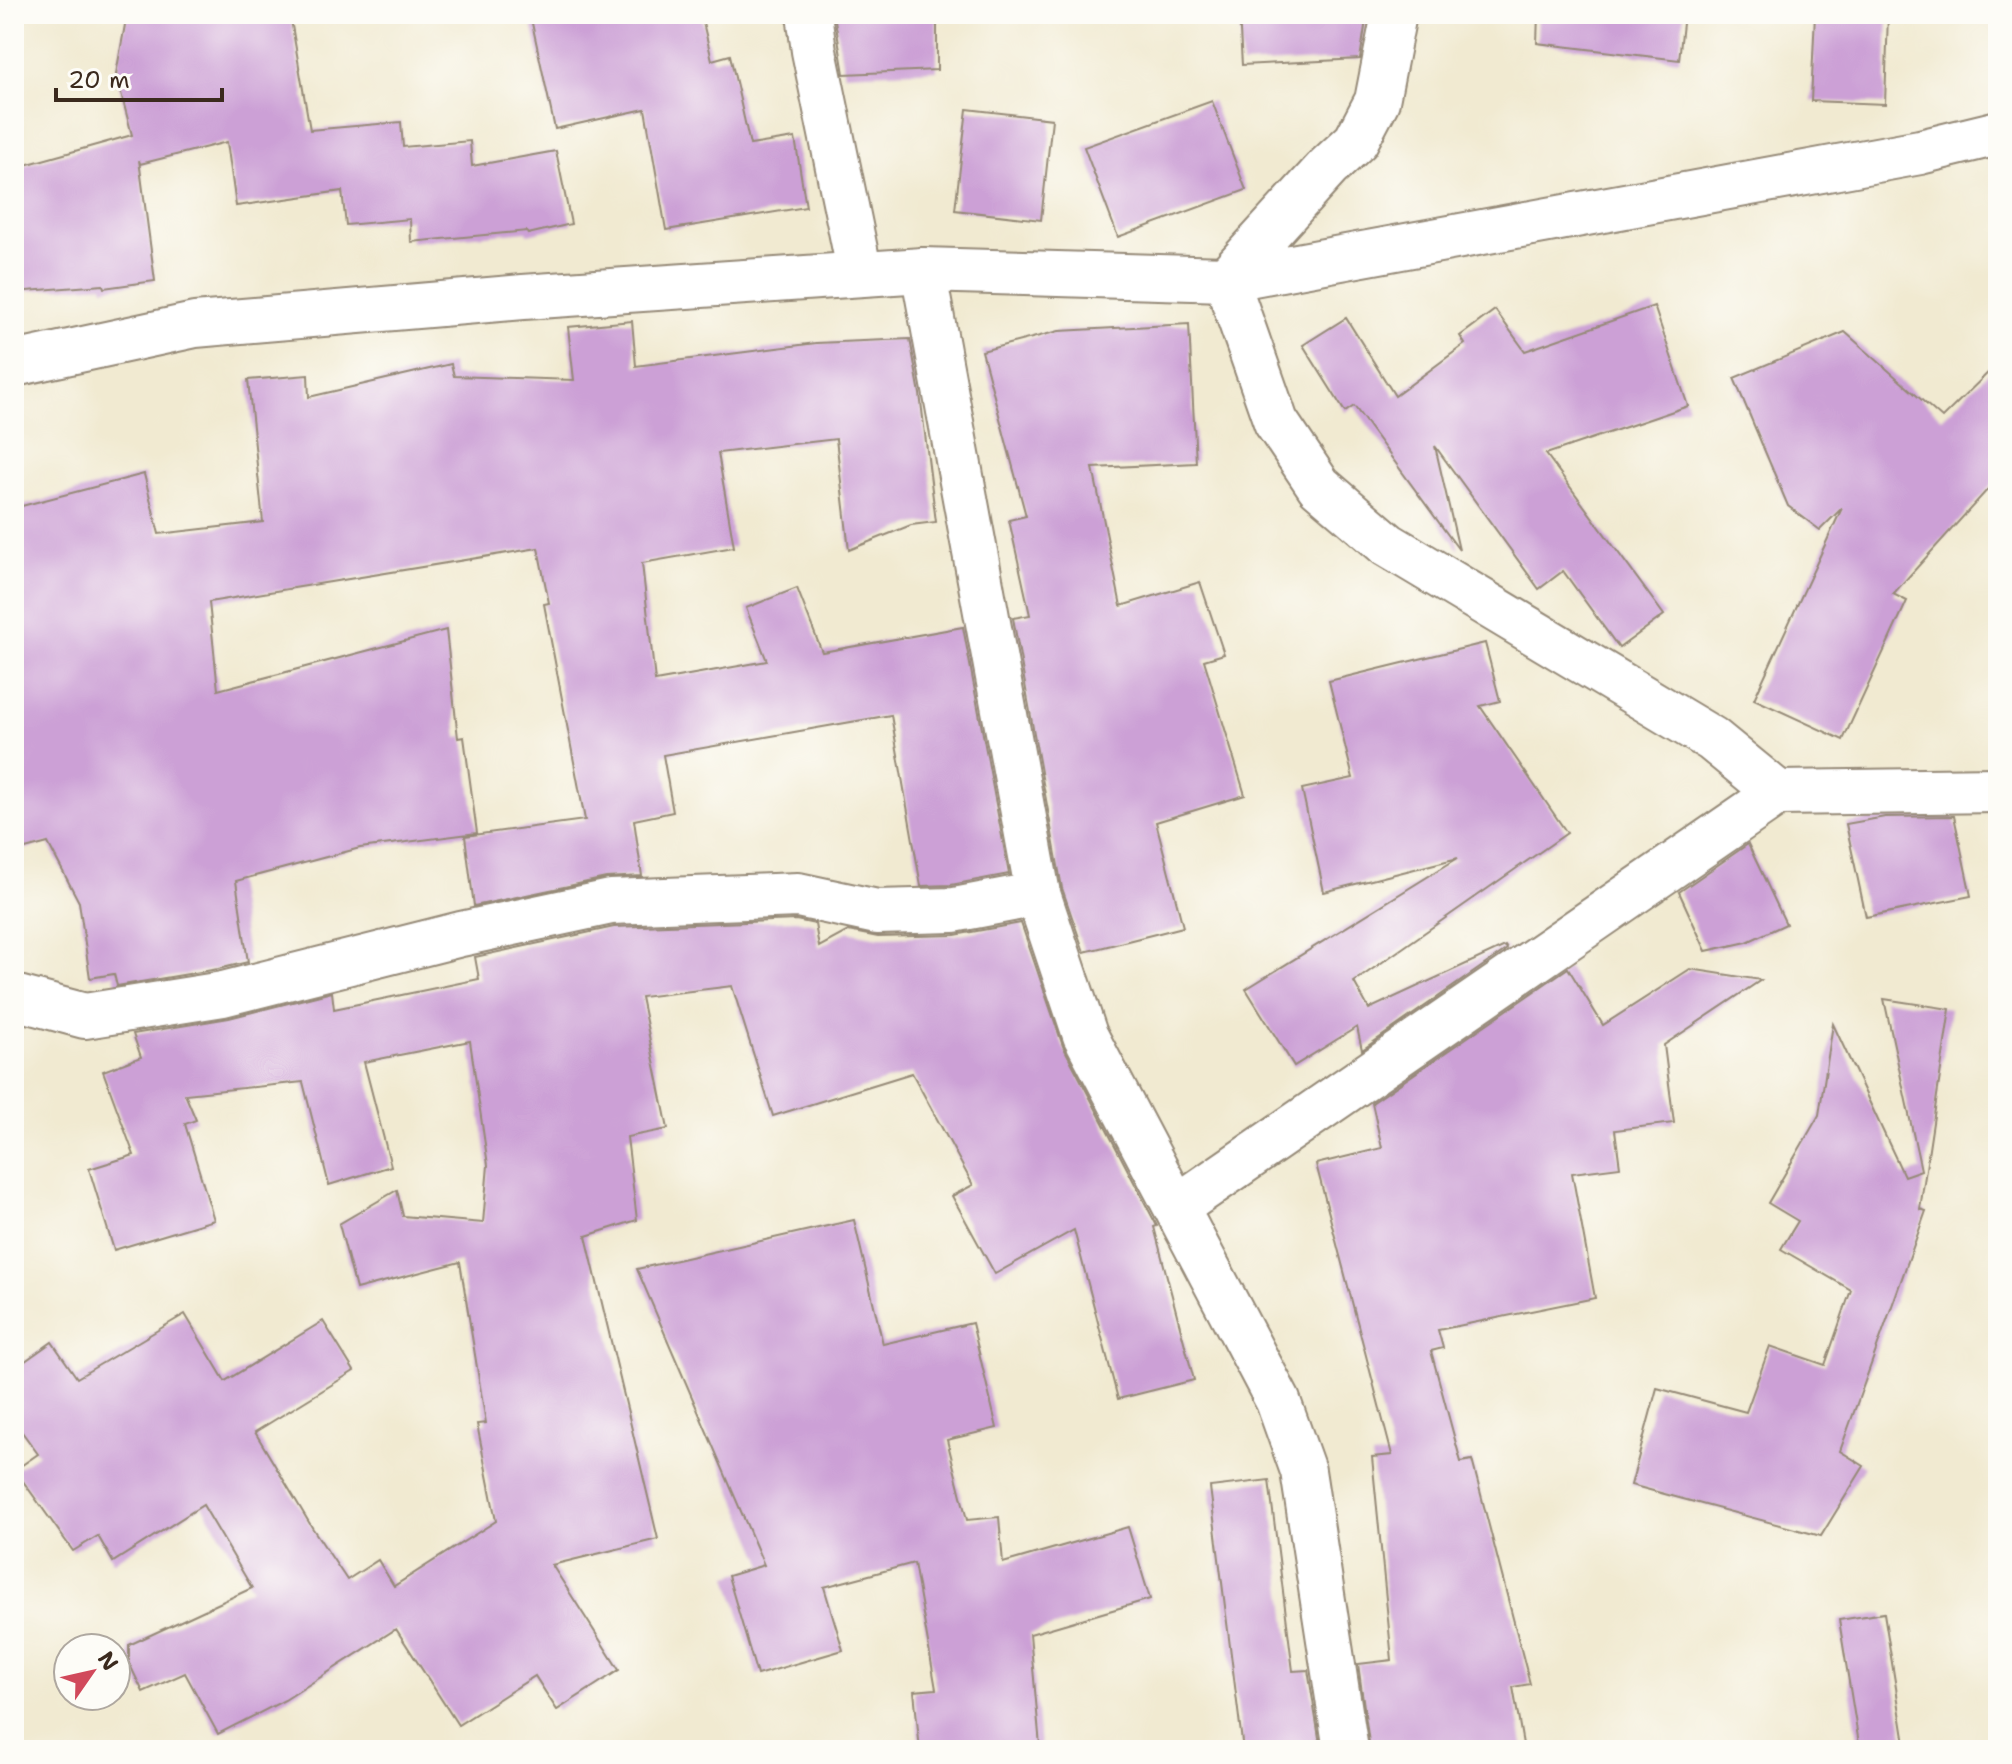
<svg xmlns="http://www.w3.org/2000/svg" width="2012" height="1764" viewBox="0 0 2012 1764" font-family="'Shantell Sans',sans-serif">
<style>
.building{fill:#cca0d6}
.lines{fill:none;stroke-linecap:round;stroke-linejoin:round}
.minor-casing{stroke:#968a78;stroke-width:48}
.minor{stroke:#fff;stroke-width:44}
</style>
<rect width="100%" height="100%" fill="#fdfcf7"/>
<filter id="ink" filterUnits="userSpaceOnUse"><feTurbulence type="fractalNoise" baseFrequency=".0125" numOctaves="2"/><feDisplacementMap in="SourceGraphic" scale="16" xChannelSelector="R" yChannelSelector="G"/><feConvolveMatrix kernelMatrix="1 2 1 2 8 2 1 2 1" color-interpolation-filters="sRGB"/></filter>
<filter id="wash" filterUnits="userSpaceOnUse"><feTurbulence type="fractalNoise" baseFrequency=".006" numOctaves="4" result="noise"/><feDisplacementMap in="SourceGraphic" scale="32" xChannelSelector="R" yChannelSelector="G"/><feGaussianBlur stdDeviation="1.8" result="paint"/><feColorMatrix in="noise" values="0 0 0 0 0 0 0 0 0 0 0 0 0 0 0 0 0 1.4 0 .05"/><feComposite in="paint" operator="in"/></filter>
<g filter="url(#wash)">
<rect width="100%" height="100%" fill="#f1ead1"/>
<g id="blocks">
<g class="building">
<polygon points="127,14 290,14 310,130 401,122 403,147 470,141 472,166 556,151 571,224 528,234 527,231 411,242 410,219 346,225 342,191 236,206 227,142 140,164 139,160 155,281 104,288 103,285 14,292 14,168 132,135 116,74"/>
<polygon points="530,14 701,14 712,60 730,55 750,145 795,138 806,207 666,230 645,109 555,129"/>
<polygon points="834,14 937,14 937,70 844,74"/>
<polygon points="1239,14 1367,14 1360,59 1242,65"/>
<polygon points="1538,14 1684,14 1679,60 1537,43"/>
<polygon points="1815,14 1888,14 1885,104 1811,101"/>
<polygon points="1212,101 1246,190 1118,237 1084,147"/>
<polygon points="967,109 1052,119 1041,220 955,210"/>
<polygon points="1654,306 1688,406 1546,454 1664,615 1619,648 1563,571 1539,589 1435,446 1459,550 1354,406 1345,412 1303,345 1346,318 1395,396 1465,344 1460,336 1495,310 1525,351"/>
<polygon points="632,321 636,366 816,343 910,339 920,394 936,522 911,525 849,550 836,439 718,453 734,547 642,563 655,681 767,661 746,608 797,588 822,652 963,627 1009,874 951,885 921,886 891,715 663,755 673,812 634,820 642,876 606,878 474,906 465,836 585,820 544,604 549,603 538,548 209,602 218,690 446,630 458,738 464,737 477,833 360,848 236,881 248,962 218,969 117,986 114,974 90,978 79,902 48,843 14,852 14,508 144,474 159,534 263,522 248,380 308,375 309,397 451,364 454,376 574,380 568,327"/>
<polygon points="1189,324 1196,463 1093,468 1121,606 1200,582 1224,654 1204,660 1245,795 1156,822 1183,927 1084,952 1062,888 1013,618 1030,615 1009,520 1026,516 982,351 1059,331"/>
<polygon points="1845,332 1942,418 1998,363 1998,478 1893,594 1907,601 1843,740 1754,699 1842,508 1820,530 1788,506 1734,378"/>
<polygon points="1485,643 1500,701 1480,706 1567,833 1354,982 1369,1009 1505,946 1507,949 1362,1050 1357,1027 1294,1066 1246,989 1458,858 1324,892 1302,789 1353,778 1329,681"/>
<polygon points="1954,816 1971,896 1866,917 1846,824 1885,817"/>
<polygon points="1748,844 1786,924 1747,942 1706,951 1679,892"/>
<polygon points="796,920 815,924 819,947 848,931 878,937 955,935 1021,923 1063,1046 1157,1226 1154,1227 1194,1380 1118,1399 1074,1230 995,1274 952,1196 973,1185 912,1073 773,1116 732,986 641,997 668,1129 627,1137 637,1220 586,1236 658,1539 552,1565 619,1670 557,1710 535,1676 458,1725 396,1629 285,1700 218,1734 185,1673 143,1692 129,1663 129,1645 252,1588 203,1505 113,1562 98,1536 73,1551 15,1470 38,1454 14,1421 14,1369 52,1342 77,1378 185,1314 225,1381 323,1321 354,1371 255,1432 313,1529 347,1580 378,1560 394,1586 496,1521 477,1424 486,1423 460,1262 356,1289 339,1224 397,1190 403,1216 483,1223 488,1165 470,1041 364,1062 391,1166 329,1185 303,1082 185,1094 196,1120 185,1124 214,1220 114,1250 89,1169 134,1155 103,1071 141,1057 133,1034 229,1018 332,992 334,1009 479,979 475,957 614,927"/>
<polygon points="1568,968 1603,1025 1690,969 1761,980 1664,1045 1674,1123 1615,1130 1620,1167 1572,1173 1595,1298 1438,1330 1443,1348 1431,1351 1461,1462 1472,1460 1530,1684 1513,1687 1524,1750 1370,1750 1358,1664 1392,1660 1372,1457 1392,1455 1316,1164 1382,1148 1372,1103"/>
<polygon points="1884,999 1950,1009 1920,1209 1926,1211 1840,1451 1864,1466 1821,1536 1631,1485 1657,1388 1746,1412 1770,1346 1825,1365 1851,1290 1781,1249 1798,1221 1768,1203 1819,1115 1833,1024 1904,1176 1921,1170"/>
<polygon points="854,1220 883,1344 972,1323 997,1428 947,1440 967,1520 999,1517 1003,1563 1128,1527 1150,1599 1030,1634 1040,1746 995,1750 920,1750 914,1691 936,1689 914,1563 824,1587 843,1650 757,1675 728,1576 764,1565 637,1269"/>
<polygon points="1269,1480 1293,1671 1308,1670 1321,1750 1243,1750 1210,1487"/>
<polygon points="1884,1613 1906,1750 1860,1750 1839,1620"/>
</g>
</g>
</g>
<g filter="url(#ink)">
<use href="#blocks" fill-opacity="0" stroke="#968a78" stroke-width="2"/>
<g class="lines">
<g class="minor-casing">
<g id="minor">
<polyline points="809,14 814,51 860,274"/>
<polyline points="1394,14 1377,101 1356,141 1328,167 1226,279 1276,422 1319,486 1388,545 1712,739 1778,793 1998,790"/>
<polyline points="923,270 1038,894 1085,1035 1278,1401 1303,1471 1346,1750"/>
<polyline points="14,364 195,325 523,297 923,270 1226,279 1920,152 1998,133"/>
<polyline points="14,997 85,1016 223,994 461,934 611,902 798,895 877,912 954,910 1038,894"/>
<polyline points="1177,1207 1778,793"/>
</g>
</g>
<use href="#minor" class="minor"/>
</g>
</g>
<rect width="2012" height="1764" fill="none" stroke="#fdfcf7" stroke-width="48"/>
<g transform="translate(92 1672) rotate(56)"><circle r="38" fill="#fdfcf7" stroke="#afa8a0" stroke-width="2"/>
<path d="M0-6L14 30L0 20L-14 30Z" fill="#d1495b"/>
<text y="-12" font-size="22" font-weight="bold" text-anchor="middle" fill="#3b2a1e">N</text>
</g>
<path d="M56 88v12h166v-12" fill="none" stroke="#3b2a1e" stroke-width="4"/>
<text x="68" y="88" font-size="24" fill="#3b2a1e" stroke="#fdfcf7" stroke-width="6" paint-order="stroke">20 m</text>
</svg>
